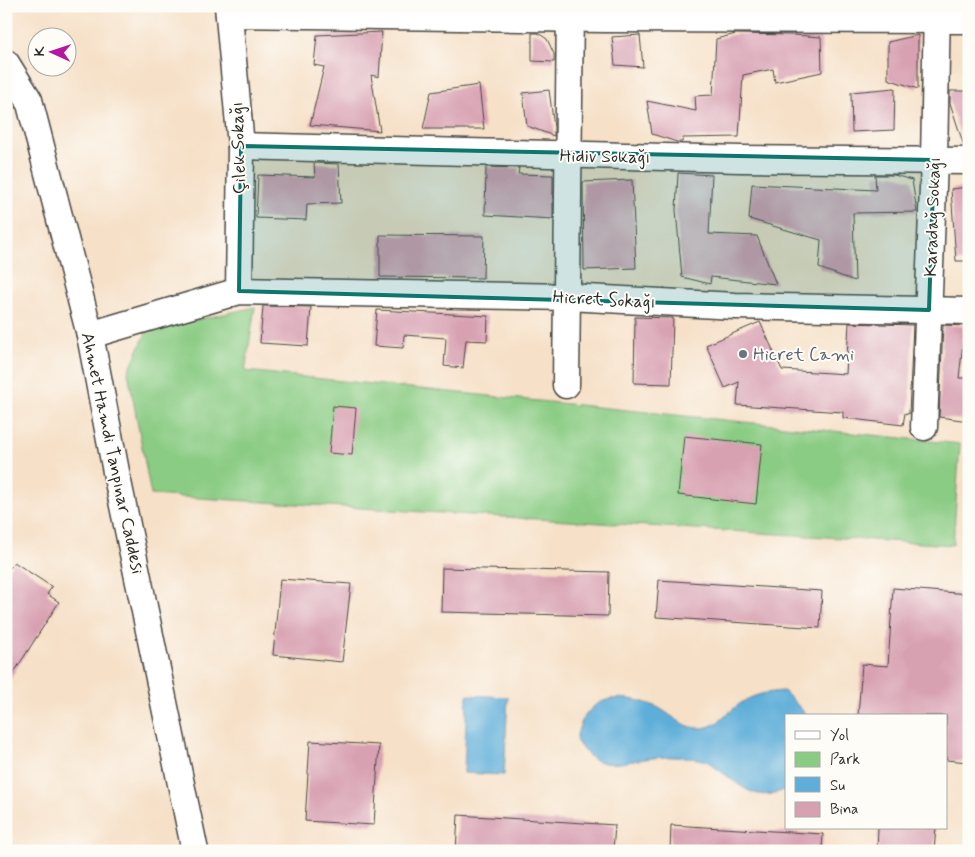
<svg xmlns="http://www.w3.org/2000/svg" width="975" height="857" viewBox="0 0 975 857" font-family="Mynerve,sans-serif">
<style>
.green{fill:#8bcc84;stroke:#5b7c58}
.water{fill:#5faed9;stroke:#456c82}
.building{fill:#d8a1b2}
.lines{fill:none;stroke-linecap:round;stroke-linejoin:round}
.minor-casing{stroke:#494642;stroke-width:29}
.minor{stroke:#fff;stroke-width:26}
.marked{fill:#0f766e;fill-opacity:0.2;stroke:#0f766e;stroke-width:4;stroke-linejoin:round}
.worship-dot{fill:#6b7280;stroke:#fdfcf7;stroke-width:2}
.labels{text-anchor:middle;stroke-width:4;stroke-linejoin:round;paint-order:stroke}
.street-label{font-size:18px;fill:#2b2b2b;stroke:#fdfcf7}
.worship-label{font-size:18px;fill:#5b616d;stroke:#fdfcf7;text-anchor:start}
</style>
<rect width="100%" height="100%" fill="#fdfcf7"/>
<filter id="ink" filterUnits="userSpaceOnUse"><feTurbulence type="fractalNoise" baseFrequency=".02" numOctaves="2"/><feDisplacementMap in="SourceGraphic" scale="10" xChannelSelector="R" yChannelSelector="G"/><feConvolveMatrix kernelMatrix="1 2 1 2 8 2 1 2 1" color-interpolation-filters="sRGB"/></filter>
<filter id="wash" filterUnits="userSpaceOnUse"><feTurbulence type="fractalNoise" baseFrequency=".0096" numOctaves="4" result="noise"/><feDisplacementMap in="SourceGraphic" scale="20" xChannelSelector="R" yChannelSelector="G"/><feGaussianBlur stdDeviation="1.12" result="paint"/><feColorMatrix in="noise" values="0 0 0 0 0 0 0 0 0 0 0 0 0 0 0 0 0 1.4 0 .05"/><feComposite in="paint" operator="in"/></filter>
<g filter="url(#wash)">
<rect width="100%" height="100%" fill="#f6e0c7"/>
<polygon class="green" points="255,307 245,371 960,444 953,545 151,495 128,372 147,331"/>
<g class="water">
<path d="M784,691L808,716H786V789C755,805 740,784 716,768C712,765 708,761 703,760C687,757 669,756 653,758C620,761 598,776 576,740C584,696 617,691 655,706C669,712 682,728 699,728C718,728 726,713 741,703C754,694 768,692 784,691Z"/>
<polygon points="467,695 508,697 504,775 464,773"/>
</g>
<g id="blocks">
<g class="building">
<polygon points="382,32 379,77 371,75 380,131 310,125 324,67 314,65 317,35"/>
<polygon points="532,33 538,33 547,39 554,54 554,62 532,61"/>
<polygon points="736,34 793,35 821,37 822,72 775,82 773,69 743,75 739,137 683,138 682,142 677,142 652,134 647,101 696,111 695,96 713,95 716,39"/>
<polygon points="640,35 643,67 615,65 612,37"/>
<polygon points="918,35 918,89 888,79 888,42"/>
<polygon points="479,85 484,129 423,129 431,92"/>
<polygon points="895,88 894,130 852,132 851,92"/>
<polygon points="549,90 554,127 554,136 527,126 523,93"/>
<polygon points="950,91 969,91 969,146 964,146 950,103"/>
<polygon points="314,163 339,164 341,203 307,204 306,220 256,218 258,175 315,177"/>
<polygon points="486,167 519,168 518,174 553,175 553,219 485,215"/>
<polygon points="678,173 712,175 709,234 757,236 776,284 711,277 710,284 682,277 676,210"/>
<polygon points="875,175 894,175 912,180 917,212 853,213 855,281 819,268 821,240 749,219 752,184 876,190"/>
<polygon points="632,180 636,268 584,270 583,182"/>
<polygon points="969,187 969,261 956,261 951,189"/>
<polygon points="380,235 484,236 483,278 380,277"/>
<polygon points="263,306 311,307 308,346 260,343"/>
<polygon points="377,310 488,316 487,341 466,340 463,368 444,366 446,338 404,335 403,348 374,346"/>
<polygon points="635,317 673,318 671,384 634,383"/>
<polygon points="760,322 782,370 846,374 849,323 913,325 909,414 905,413 903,425 843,418 843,412 737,405 739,382 725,388 706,345"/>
<polygon points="943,325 965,326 959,378 969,378 969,421 939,417"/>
<polygon points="333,406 356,408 352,455 329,453"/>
<polygon points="684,436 762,444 756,504 678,495"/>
<polygon points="14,562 52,587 47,594 59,602 6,685 6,573"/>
<polygon points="442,568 609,572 608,616 441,612"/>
<polygon points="280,579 351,584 342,662 273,655"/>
<polygon points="659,580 822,591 820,628 656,617"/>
<polygon points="893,588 969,594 969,762 946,760 946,716 858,716 862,664 888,666"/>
<polygon points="310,741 379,745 374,825 305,821"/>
<polygon points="458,815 615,825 613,851 456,851"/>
<polygon points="671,825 823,834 822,851 670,851"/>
<polygon points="878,828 936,828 934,851 877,851"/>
</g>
</g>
</g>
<g filter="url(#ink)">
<use href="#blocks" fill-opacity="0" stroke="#494642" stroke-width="1"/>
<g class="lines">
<g class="minor-casing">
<g id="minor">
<polyline points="228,6 241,146 239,291"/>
<polyline points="229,14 605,19 969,20"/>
<polyline points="6,63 29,100 90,335 117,477 195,851"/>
<polyline points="241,146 740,159 969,161"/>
<polyline points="90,335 239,291 568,297 735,306 969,311"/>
<polyline points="566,385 570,6"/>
<polyline points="924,427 934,160 937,6"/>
</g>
</g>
<use href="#minor" class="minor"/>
</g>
</g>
<path class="marked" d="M241,146L934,160L929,310L239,291Z"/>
<circle class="worship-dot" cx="743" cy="354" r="5"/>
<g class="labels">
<g class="street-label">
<text transform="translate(238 148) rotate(-92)" y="6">Çilek Sokağı</text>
<text transform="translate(605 156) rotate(1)" y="6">Hidiv Sokağı</text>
<text transform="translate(932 217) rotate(-88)" y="6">Karadağ Sokağı</text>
<text transform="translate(604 299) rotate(3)" y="6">Hicret Sokağı</text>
<text transform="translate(113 453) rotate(78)" y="6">Ahmet Hamdi Tanpınar Caddesi</text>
</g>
<g class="worship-label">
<text x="753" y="360">Hicret Cami</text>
</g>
</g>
<rect width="975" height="857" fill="none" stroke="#fdfcf7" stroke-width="25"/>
<rect x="785" y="714" width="162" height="115" fill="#fdfcf7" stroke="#a9a8a5"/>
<rect x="795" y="731" width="25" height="8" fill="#ffffff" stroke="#a9a8a5"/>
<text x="830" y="740" font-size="15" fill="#2b2b2b">Yol</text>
<rect x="795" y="752" width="25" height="15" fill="#8bcc84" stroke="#a9a8a5"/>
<text x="830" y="764" font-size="15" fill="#2b2b2b">Park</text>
<rect x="795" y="777" width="25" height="15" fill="#5faed9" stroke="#a9a8a5"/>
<text x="830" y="790" font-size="15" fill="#2b2b2b">Su</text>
<rect x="795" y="802" width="25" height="15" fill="#d8a1b2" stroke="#a9a8a5"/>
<text x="830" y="814" font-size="15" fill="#2b2b2b">Bina</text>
<g transform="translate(52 52) rotate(273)"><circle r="24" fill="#fdfcf7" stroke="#a9a8a5"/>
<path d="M0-4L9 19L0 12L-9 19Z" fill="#b5179e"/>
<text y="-8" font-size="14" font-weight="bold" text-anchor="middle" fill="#2b2b2b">K</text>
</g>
</svg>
